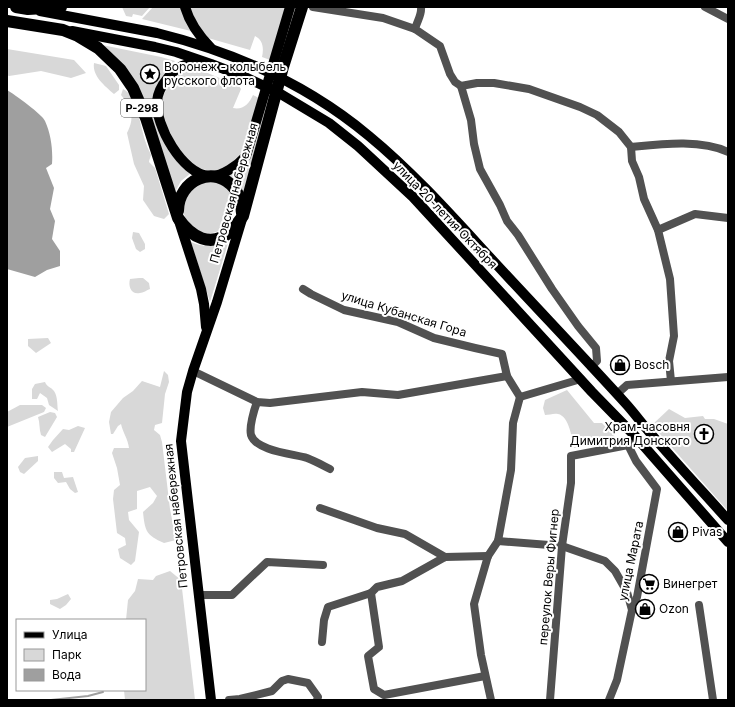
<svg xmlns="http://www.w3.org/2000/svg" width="735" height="707" viewBox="0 0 735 707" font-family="Inter,sans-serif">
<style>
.green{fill:#d8d8d8}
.water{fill:#9f9f9f}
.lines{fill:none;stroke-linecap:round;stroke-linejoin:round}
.stream{stroke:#9f9f9f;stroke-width:2}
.minor{stroke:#515151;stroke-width:8}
.major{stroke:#000;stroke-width:10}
.highway{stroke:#000;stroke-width:12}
.labels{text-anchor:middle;stroke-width:4;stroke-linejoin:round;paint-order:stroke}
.shield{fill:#fff;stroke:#4c4c4c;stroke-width:1}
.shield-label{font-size:11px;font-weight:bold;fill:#000}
.poi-label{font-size:12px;fill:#000;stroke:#fff;text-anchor:start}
.street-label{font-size:12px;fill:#000;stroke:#fff}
</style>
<rect width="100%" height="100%" fill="#fff"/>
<g class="green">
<polygon points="122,7 150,7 142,16 133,14 132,17 126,16"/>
<polygon points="153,7 181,7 191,31 142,19"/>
<path d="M190,7H286L270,60L262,57C264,48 263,40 255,36L250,50L208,38L198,26Z"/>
<polygon points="294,7 298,7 243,199 224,176 239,168"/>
<polygon points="102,45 161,57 175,61 158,85 167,147 180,165 191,173 181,181 175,192 159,141"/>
<polygon points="7,49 74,60 86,73 71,78 41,71 9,76 7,75"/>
<path d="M94,63L106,66L119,85V90L114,94C105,86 92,76 94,63Z"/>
<path d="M193,67L239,86L241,89L233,108C243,110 249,104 253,95L259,98L246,150L235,162L222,169L211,171L197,168L181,155L163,118L161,102L163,96L171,81L178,72Z"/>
<path d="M123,89C137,95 141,130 146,143C147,147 150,152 151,155C151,157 149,159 149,162L155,168L169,214L164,219L154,216L143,200L144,186L134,164L127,133C135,118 132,108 121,95Z"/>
<path d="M209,181C214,182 220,183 224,185C255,207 216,252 191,225C177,210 185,202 192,186Z"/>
<polygon points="133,232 139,233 145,244 145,249 140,252 136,249 132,238"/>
<path d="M229,240L210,302L191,242C204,248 217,247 229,240Z"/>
<path d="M139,278H143L149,283L150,289C147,290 143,293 140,293C131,295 128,286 130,279Z"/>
<polygon points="48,338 51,343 36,353 28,346 28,339"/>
<path d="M164,371L168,375L169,382L165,394L162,423L155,425L154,430L160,435L162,442L170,509L176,540L164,543C146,535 145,531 143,512L153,503L157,496L150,487L137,491V509L128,512L129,520L139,532L135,561L131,565L120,558L118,549L126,545L125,538L117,533L113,499L114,490L120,485L117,468L112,453L114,448H129C128,439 123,433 121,424L118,426L113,434H111L109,422L111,412L123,398L133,391L142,381L160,387Z"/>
<path d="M45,382C47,387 51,387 54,391C58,397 57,405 58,411L49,405L47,398L40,393L37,399H32V389L35,384Z"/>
<path d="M567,390L594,423H602L616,438L574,448C572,438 569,416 558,414C554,413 549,415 545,415L543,408L545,400Z"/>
<polygon points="20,405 42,405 46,408 44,412 7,427 7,412"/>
<polygon points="669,409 685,418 703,416 705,419 714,419 728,424 728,511 652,425"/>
<path d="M50,412L55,413L57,417L45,437L41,435C39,429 40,423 38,417Z"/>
<polygon points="78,426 85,428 74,452 71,452 71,449 65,444 52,452 48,447 53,440 63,429 69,430"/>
<polygon points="38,456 38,461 24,474 20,472 18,467 25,458"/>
<polygon points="54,472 62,472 64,478 73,477 78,492 75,493 70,489 66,482 58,483 54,478"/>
<polygon points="170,571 181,580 195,700 125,700 124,690 145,690 145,620 126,620 128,600 135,591 138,579 153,580 156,576"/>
<polygon points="68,594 71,599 66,605 60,609 50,604 50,600 57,599"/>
</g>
<path class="water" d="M7,90C14,94 43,115 45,121C51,134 53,150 52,164L46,168L54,188L50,209L55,221L52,239L60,251V266L47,270L35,277L7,269Z"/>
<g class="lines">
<polyline class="stream" points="51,700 88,696 103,692"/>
<g class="minor">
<polyline points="313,7 383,18 415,29"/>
<path d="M421,7C422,15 417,21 415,29L440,46L450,74L455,82L461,86L471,120L474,144L480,169L500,205L507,221L518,235L552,289L578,326L596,348L597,361L591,367"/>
<polyline points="705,7 728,19"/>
<polyline points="461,86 477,83 494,83 529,89 580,107 597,115 619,132 631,147 632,161 639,177 644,199 658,230 670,279 674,336 669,361 671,381"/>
<path d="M631,147C661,144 701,139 728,152"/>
<polyline points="658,230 695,214 728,218"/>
<polyline points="303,289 311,294 344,310 398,322 434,338 475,348 502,354 507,376 520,397"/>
<polyline points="193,371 257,402 270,403 362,392 398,395 507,376"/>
<polyline points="617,394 627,385 728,377"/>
<polyline points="520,397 581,379"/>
<path d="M257,402C254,410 249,427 251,435C256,451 294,454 307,458C315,461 322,465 330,469"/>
<polyline points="320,508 377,528 405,534 445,557"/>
<polyline points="498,541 562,546 605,561 615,571 627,592 632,610"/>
<polyline points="371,593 379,647 368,656 374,689 384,695 485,676"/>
<polyline points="198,595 232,595 267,562 323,565"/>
<polyline points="699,605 713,700"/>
<polyline points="322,642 324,620 328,607 371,593 377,587 402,581 445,557 488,556"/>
<polyline points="229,700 240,699 272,691 282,681 288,679 308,683 318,697 317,700"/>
<polyline points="491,700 481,655 474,604 488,556 498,541 511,470 513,423 520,397"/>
<polyline points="550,700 562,546 571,483 571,456 628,445"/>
<polyline points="609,700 617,680 632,610 637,597 657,489 636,461 628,445 635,436"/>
</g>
<g class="major">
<path d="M185,7C190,24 199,36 211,48"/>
<path d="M40,11L157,33C234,52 308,85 369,136C420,178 464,230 509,278C548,320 588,362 627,405C635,414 643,425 651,434C676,463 702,491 728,520"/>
<polyline points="72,31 155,47 176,52 211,64 245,77 279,93 329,123 358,146 413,197 592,392 635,436 728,542"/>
<path d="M201,64C186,63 176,66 167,79C162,85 158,92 157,101C155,125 182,174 209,176C222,177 238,165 246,156L290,7"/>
<polyline points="179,221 201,289 204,304 206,327"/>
<polyline points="211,700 181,441 187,392 193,371 217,302 242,219"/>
</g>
<g class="highway">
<polyline points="16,7 28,9 61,7"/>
<path d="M7,21L63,30L78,36L98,48L120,69L133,88L146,118L178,218C191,237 211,249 231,231C235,227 239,221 243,216L283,67L302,7"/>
<path d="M178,211C178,180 215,163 235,189C240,196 241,204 242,213"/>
</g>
</g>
<defs>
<g id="sight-ring" transform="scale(1)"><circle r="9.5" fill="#fff" stroke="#000" stroke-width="1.5"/><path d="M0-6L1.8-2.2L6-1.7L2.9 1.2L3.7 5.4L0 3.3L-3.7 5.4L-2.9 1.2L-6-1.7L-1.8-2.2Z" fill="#000"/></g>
<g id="shop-ring" transform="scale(1)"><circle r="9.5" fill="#fff" stroke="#000" stroke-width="1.5"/><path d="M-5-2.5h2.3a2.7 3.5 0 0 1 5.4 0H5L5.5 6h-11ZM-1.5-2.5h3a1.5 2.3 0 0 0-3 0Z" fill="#000"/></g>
<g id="church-ring" transform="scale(1)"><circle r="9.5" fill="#fff" stroke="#000" stroke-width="1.5"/><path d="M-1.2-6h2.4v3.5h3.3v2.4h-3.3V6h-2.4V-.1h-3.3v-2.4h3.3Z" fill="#000"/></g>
<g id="supermarket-ring" transform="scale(1)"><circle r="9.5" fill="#fff" stroke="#000" stroke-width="1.5"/><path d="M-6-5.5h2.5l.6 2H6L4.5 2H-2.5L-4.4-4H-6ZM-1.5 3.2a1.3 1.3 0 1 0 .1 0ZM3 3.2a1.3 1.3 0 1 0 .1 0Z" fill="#000"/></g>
</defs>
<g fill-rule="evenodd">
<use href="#sight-ring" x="150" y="74"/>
<use href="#shop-ring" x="620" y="365"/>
<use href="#church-ring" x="704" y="434"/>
<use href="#shop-ring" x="678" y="532"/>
<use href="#supermarket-ring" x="649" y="584"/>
<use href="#shop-ring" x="645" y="609"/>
</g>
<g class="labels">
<rect class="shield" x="121" y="99" width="42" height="18" rx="3"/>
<g class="shield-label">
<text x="142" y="112">Р-298</text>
</g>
<g class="poi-label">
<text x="164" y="71">Воронеж - колыбель<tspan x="164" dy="14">русского флота</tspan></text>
<text x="634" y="369">Bosch</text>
<text x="690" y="431" text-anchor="end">Храм-часовня<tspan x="690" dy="14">Димитрия Донского</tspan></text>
<text x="692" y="536">Pivas</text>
<text x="663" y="588">Винегрет</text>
<text x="659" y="613">Ozon</text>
</g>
<g class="street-label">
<text transform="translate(234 193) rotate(-74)" y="4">Петровская набережная</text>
<text transform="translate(445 215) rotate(46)" y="4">улица 20-летия Октября</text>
<text transform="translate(404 314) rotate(17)" y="4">улица Кубанская Гора</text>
<text transform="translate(176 516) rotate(-96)" y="4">Петровская набережная</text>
<text transform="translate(631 561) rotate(-78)" y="4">улица Марата</text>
<text transform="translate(549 577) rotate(-85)" y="4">переулок Веры Фигнер</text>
</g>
</g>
<rect width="735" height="707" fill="none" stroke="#000000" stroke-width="16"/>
<rect x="16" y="619" width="130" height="72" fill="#ffffff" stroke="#999999"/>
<rect x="24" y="632" width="20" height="6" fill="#000000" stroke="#999999"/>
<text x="52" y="639" font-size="12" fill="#000000">Улица</text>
<rect x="24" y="649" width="20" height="12" fill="#d8d8d8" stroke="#999999"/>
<text x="52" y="659" font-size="12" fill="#000000">Парк</text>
<rect x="24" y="669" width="20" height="12" fill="#9f9f9f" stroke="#999999"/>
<text x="52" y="679" font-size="12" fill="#000000">Вода</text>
</svg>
